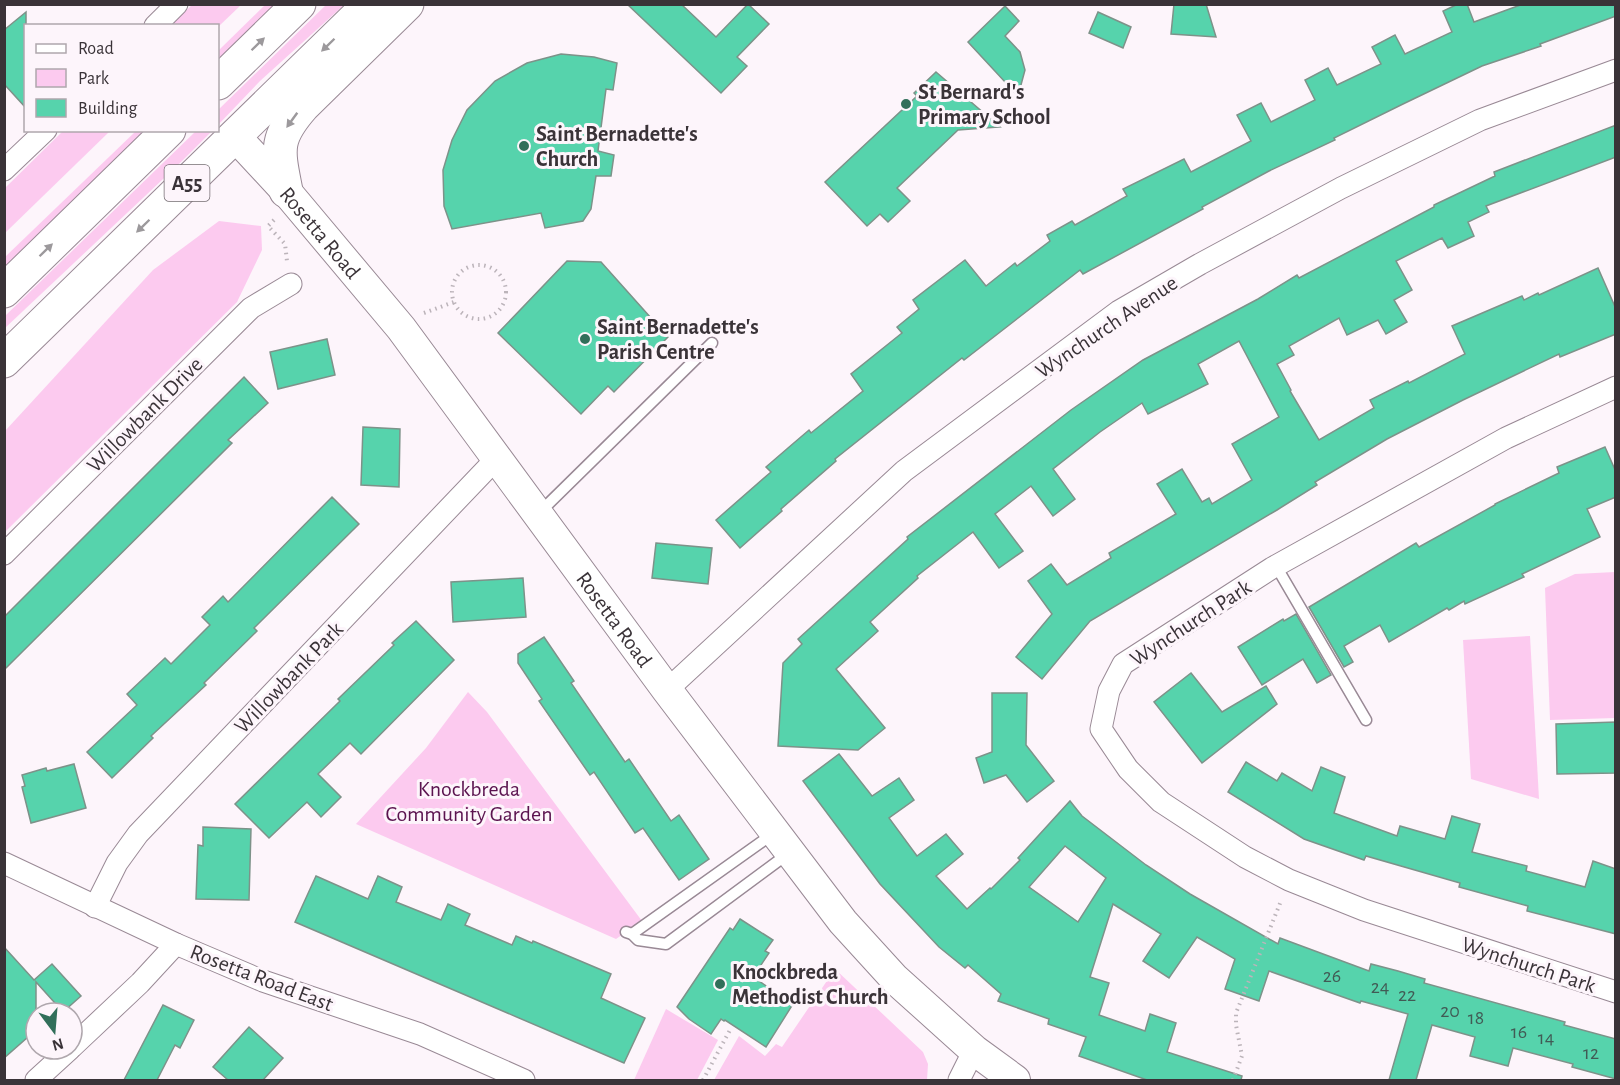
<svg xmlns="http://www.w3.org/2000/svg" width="1620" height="1085" viewBox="0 0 1620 1085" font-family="'Alegreya Sans',sans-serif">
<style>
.green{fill:#fccaef}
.building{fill:#56d3ac;stroke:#7d9289;stroke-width:1.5;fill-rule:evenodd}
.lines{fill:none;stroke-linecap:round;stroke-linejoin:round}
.lane-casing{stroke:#998995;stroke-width:13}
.street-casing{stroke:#998995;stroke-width:23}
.secondary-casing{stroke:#998995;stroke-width:32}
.highway-casing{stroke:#998995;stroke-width:35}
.path{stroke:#bcb4ba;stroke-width:4;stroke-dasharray:1.5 4.5;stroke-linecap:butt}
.lane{stroke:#fff;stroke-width:10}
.street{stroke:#fff;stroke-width:21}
.secondary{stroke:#fff;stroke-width:30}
.highway{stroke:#fff;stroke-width:33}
.oneway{fill:#9c999c}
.poi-dot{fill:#316f5a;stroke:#fdf5fb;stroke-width:2}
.labels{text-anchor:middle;stroke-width:6;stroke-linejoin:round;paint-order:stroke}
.number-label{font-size:20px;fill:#415b55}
.shield{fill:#fdf5fb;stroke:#746d72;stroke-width:1.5}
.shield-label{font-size:21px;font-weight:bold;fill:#3a3338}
.poi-label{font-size:22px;font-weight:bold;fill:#3a3338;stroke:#fdf5fb;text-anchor:start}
.street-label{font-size:22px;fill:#3a3338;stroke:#fdf5fb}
.park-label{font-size:22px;fill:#5b134f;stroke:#fdf5fb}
</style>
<rect width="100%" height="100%" fill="#fdf5fb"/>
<g class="green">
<polygon points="193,4 241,4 241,5 218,27 171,25"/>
<polygon points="327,4 344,5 260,81 218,125 218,110"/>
<polygon points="265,5 276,5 218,62 218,51"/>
<polygon points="63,131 110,131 5,233 5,188"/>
<polygon points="136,131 147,131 5,268 4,258"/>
<polygon points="196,131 212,131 179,164 5,328 5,316"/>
<polygon points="219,221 261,226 262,250 237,302 5,532 5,431 153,270"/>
<polygon points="1615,572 1615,718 1550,720 1545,588 1575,574"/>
<polygon points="1530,636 1539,799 1471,779 1463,640"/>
<polygon points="468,692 487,712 642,921 616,939 356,824 426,748"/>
<polygon points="835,969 923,1052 928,1064 927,1080 714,1080 739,1036 765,1056 776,1044 782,1047"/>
<polygon points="666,1009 718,1040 697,1080 634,1080"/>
</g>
<g class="building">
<polygon points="627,4 681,4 716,37 748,4 769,24 737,57 747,66 721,93"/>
<polygon points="1174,4 1206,4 1216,37 1171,34"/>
<polygon points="1458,4 1467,4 1474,22 1523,4 1616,4 1616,16 1540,44 1541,46 1482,66 1403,104 1334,138 1335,140 1269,171 1202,207 1203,209 1083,274 1080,270 964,360 962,358 835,459 836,461 781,509 782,511 740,548 716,520 771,472 766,467 788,448 809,430 811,433 863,391 851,374 902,333 897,327 919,309 913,300 965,260 986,286 1015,263 1017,266 1050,241 1047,235 1072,221 1075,225 1127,196 1123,189 1184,159 1191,172 1251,141 1237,115 1261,103 1271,122 1315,100 1305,80 1328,68 1337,85 1381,64 1372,47 1395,35 1405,54 1452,32 1443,11"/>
<polygon points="1005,6 1019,21 1005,36 1020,52 1025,70 1018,96 968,42"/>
<polygon points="26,12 26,108 4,84 4,30"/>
<polygon points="1098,12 1131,27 1123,48 1089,33"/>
<polygon points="561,54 594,57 617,63 613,90 606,89 598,151 614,155 611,176 596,176 591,209 583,221 545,228 541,213 452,229 444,206 443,170 452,140 467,110 495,81 527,63"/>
<polygon points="936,72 1000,127 958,130 897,188 910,201 888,222 880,214 867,226 825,182 917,96 914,93"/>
<polygon points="1616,125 1616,157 1486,206 1489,212 1468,222 1474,236 1448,248 1442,238 1396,261 1412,290 1394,300 1407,322 1386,334 1378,320 1347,335 1339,318 1289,346 1294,355 1277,364 1291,390 1290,391 1319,440 1374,408 1370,400 1408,381 1409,383 1465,354 1452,326 1522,296 1524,300 1538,293 1539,295 1598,268 1616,309 1616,334 1560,357 1559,354 1463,400 1387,439 1315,482 1317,485 1277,510 1090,621 1042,679 1016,657 1052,614 1028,581 1051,564 1067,585 1111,558 1109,553 1176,514 1157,484 1182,469 1202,502 1209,498 1212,504 1252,480 1232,444 1279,417 1239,341 1198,364 1208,384 1148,414 1142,403 1100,432 1053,469 1075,499 1053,516 1031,486 995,514 1023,551 999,568 973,532 917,576 918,578 870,622 878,631 836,669 885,728 858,750 778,746 783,663 802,644 798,639 908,539 907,537 1071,410 1143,360 1258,299 1297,275 1299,278 1434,207 1434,205 1495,176 1494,172"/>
<polygon points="567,261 601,262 668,337 614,392 608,386 581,414 498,333"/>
<polygon points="327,339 335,375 278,389 270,352"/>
<polygon points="244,377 268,403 228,440 232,443 4,670 4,617"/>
<polygon points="363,427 400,429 399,487 361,485"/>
<polygon points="1605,447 1616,472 1616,497 1587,509 1600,537 1522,574 1524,577 1465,604 1464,601 1449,610 1447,608 1389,642 1380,625 1344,646 1353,662 1344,667 1309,607 1416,543 1419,547 1495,505 1495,504 1559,473 1557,467"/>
<polygon points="332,497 359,524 254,628 257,631 204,683 206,685 151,736 153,738 112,778 87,752 137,705 127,694 165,658 171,664 210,625 202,617 223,596 228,602"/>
<polygon points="656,543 712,548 708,584 652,578"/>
<polygon points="523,578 526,617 453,622 451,582"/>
<polygon points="1296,614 1331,675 1317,683 1303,659 1262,685 1238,647 1283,619 1284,621"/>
<polygon points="416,621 454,660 361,754 350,743 318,774 341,797 321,817 307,802 269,838 235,804 340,701 338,699 394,645 392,643"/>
<polygon points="544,637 574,681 571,683 625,762 629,759 671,821 679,815 709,859 679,880 643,828 635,833 594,772 590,775 539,701 542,699 518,663 518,654"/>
<polygon points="1191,673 1222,712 1266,686 1277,704 1202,763 1154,702"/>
<polygon points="992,693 1027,693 1026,745 1054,781 1027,802 1006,775 984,783 976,758 992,752"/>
<polygon points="1616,722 1616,773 1557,774 1556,724"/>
<path d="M839,754L872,796L899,778L914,800L889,818L917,856L946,834L963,854L936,876L967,909L990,888L991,889L1020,860L1018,858L1070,801L1082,816L1146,865L1190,894L1278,944L1280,938L1369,971L1371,964L1398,971L1425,979L1424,983L1565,1022L1564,1025L1616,1039V1079L1572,1067L1573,1064L1513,1048L1508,1066L1470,1056L1475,1037L1432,1025L1416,1080H1389L1408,1014L1361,1001L1360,1003L1269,971L1259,1001L1225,989L1235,959L1197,937L1169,978L1143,961L1161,934L1113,904L1090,977L1109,983L1099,1015L1145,1031L1150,1014L1176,1023L1167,1052L1242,1076L1241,1080H1147L1079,1056L1086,1037L1048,1024L1049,1019L998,1001L1001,994L968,965L965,968L939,947L880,884L803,781ZM1065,846L1106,878L1078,922L1029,887Z"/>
<polygon points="1246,762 1277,781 1282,773 1312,791 1321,767 1345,777 1334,813 1397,836 1400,826 1445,839 1452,816 1480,824 1472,852 1527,866 1526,871 1585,887 1593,861 1616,869 1616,934 1527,911 1528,906 1459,887 1460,883 1366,856 1364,860 1304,839 1228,792"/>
<polygon points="74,764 86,808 31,823 22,787 25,786 22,775 46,768 47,771"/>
<polygon points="203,827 251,829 249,900 196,899 198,845 203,846"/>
<polygon points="316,876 368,899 378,876 402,887 396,902 441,920 448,904 470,914 465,925 512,945 516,936 532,943 533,941 611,974 601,998 645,1018 624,1063 295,922"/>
<polygon points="740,919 773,940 765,951 769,953 753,977 793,1004 766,1047 725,1020 724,1021 721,1019 711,1034 689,1019 677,1007 730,928 733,930"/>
<polygon points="4,947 34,980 52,964 81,996 63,1012 36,982 36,1030 4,1058"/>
<polygon points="163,1005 194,1020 180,1048 175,1045 157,1080 124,1080"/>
<polygon points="249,1027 283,1058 263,1080 228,1080 213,1067"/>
</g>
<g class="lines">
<g class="lane-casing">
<g id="lane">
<polyline points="539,513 712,343"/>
<polyline points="1276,566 1366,720"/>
<polyline points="626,932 632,934 638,940 666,944 789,853"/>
<polyline points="632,934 774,833"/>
</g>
</g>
<g class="street-casing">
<g id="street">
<polyline points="155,26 177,4"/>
<polyline points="4,170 46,130"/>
<polyline points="1616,387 1506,438 1272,568 1123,664 1109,691 1101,729 1128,769 1161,802 1245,857 1289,880 1364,910 1616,992"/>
<polyline points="4,554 251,308 291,284"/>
<polyline points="667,690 904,471 1119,311 1200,264 1341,188 1480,120 1616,70"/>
<polyline points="4,863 176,944 263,981 420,1034 524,1080"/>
<polyline points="95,907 117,863 138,834 496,459"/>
<polyline points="72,1047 140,983 176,944"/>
<polyline points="36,1080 70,1049"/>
<polyline points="959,1080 974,1050"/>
</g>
</g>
<g class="secondary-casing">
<g id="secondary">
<path id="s1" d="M235,136L286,191L401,328L667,690L843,922L895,979L974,1050L1015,1080"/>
</g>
</g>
<g class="highway-casing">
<g id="highway">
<polyline points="218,83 299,4"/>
<path d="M286,191C278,150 274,139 303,106L407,4"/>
<polyline points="4,291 169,130"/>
<polyline points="4,361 370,4"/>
</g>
</g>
<g class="path">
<polyline points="274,220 268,226 285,244 287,261"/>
<circle cx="479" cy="292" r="27"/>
<polyline points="424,313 454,302"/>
<polyline points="703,1080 730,1030"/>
<polyline points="1233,1080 1242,1056 1236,1025 1236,1013 1281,901"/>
</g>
<use href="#lane" class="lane"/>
<use href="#street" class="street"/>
<use href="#secondary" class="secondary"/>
<use href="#highway" class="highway"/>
</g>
<defs><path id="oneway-solid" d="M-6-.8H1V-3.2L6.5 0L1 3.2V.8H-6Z" transform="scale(1.5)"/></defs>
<g class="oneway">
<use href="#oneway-solid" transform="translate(258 44) rotate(-44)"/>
<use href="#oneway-solid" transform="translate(328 45) rotate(136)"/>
<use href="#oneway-solid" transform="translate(292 120) rotate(126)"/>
<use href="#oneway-solid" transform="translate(143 226) rotate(136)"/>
<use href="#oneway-solid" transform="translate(46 250) rotate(-44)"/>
</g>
<g class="poi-dot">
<circle cx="906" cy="104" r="6"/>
<circle cx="524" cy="146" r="6"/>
<circle cx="585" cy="339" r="6"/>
<circle cx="720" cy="984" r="6"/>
</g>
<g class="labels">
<g class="number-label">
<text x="1332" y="982">26</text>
<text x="1380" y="993">24</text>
<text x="1407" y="1001">22</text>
<text x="1450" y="1017">20</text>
<text x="1476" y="1024">18</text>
<text x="1519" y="1038">16</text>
<text x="1546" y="1044">14</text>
<text x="1591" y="1059">12</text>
</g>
<rect class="shield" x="164.5" y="165" width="45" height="36" rx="4.5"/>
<g class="shield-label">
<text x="187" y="190">A55</text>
</g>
<g class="poi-label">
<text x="918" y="99">St Bernard's<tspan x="918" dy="25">Primary School</tspan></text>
<text x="536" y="141">Saint Bernadette's<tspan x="536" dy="25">Church</tspan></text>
<text x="597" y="334">Saint Bernadette's<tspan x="597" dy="25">Parish Centre</tspan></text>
<text x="732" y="979">Knockbreda<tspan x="732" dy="25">Methodist Church</tspan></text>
</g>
<g class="street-label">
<text dy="8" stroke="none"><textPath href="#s1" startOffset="129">Rosetta Road</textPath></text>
<text transform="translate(1106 326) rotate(-34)" y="8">Wynchurch Avenue</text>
<text transform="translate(144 414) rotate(-45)" y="8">Willowbank Drive</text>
<text dy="8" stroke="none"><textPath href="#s1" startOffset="615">Rosetta Road</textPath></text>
<text transform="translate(1190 622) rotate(-33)" y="8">Wynchurch Park</text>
<text transform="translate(288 677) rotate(-46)" y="8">Willowbank Park</text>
<text transform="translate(1529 964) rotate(18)" y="8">Wynchurch Park</text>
<text transform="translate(262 977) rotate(21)" y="8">Rosetta Road East</text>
</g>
<g class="park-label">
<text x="469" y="796">Knockbreda<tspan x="469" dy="25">Community Garden</tspan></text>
</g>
</g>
<rect width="1620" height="1085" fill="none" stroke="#3a3338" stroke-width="12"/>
<rect x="24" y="24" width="195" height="108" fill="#fdf5fb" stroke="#afa7ad" stroke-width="1.5"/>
<rect x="36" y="44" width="30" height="9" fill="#ffffff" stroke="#afa7ad" stroke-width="1.5"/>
<text x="78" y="54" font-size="18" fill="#3a3338">Road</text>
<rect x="36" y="69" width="30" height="18" fill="#fccaef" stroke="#afa7ad" stroke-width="1.5"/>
<text x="78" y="84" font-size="18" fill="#3a3338">Park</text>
<rect x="36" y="99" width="30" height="18" fill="#56d3ac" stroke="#afa7ad" stroke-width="1.5"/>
<text x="78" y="114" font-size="18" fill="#3a3338">Building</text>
<g transform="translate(54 1031) rotate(164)"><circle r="28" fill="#fdf5fb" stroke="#afa7ad" stroke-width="1.5"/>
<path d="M0-4.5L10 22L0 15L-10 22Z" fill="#316f5a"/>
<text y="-9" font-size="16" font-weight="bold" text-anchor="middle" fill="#3a3338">N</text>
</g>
</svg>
